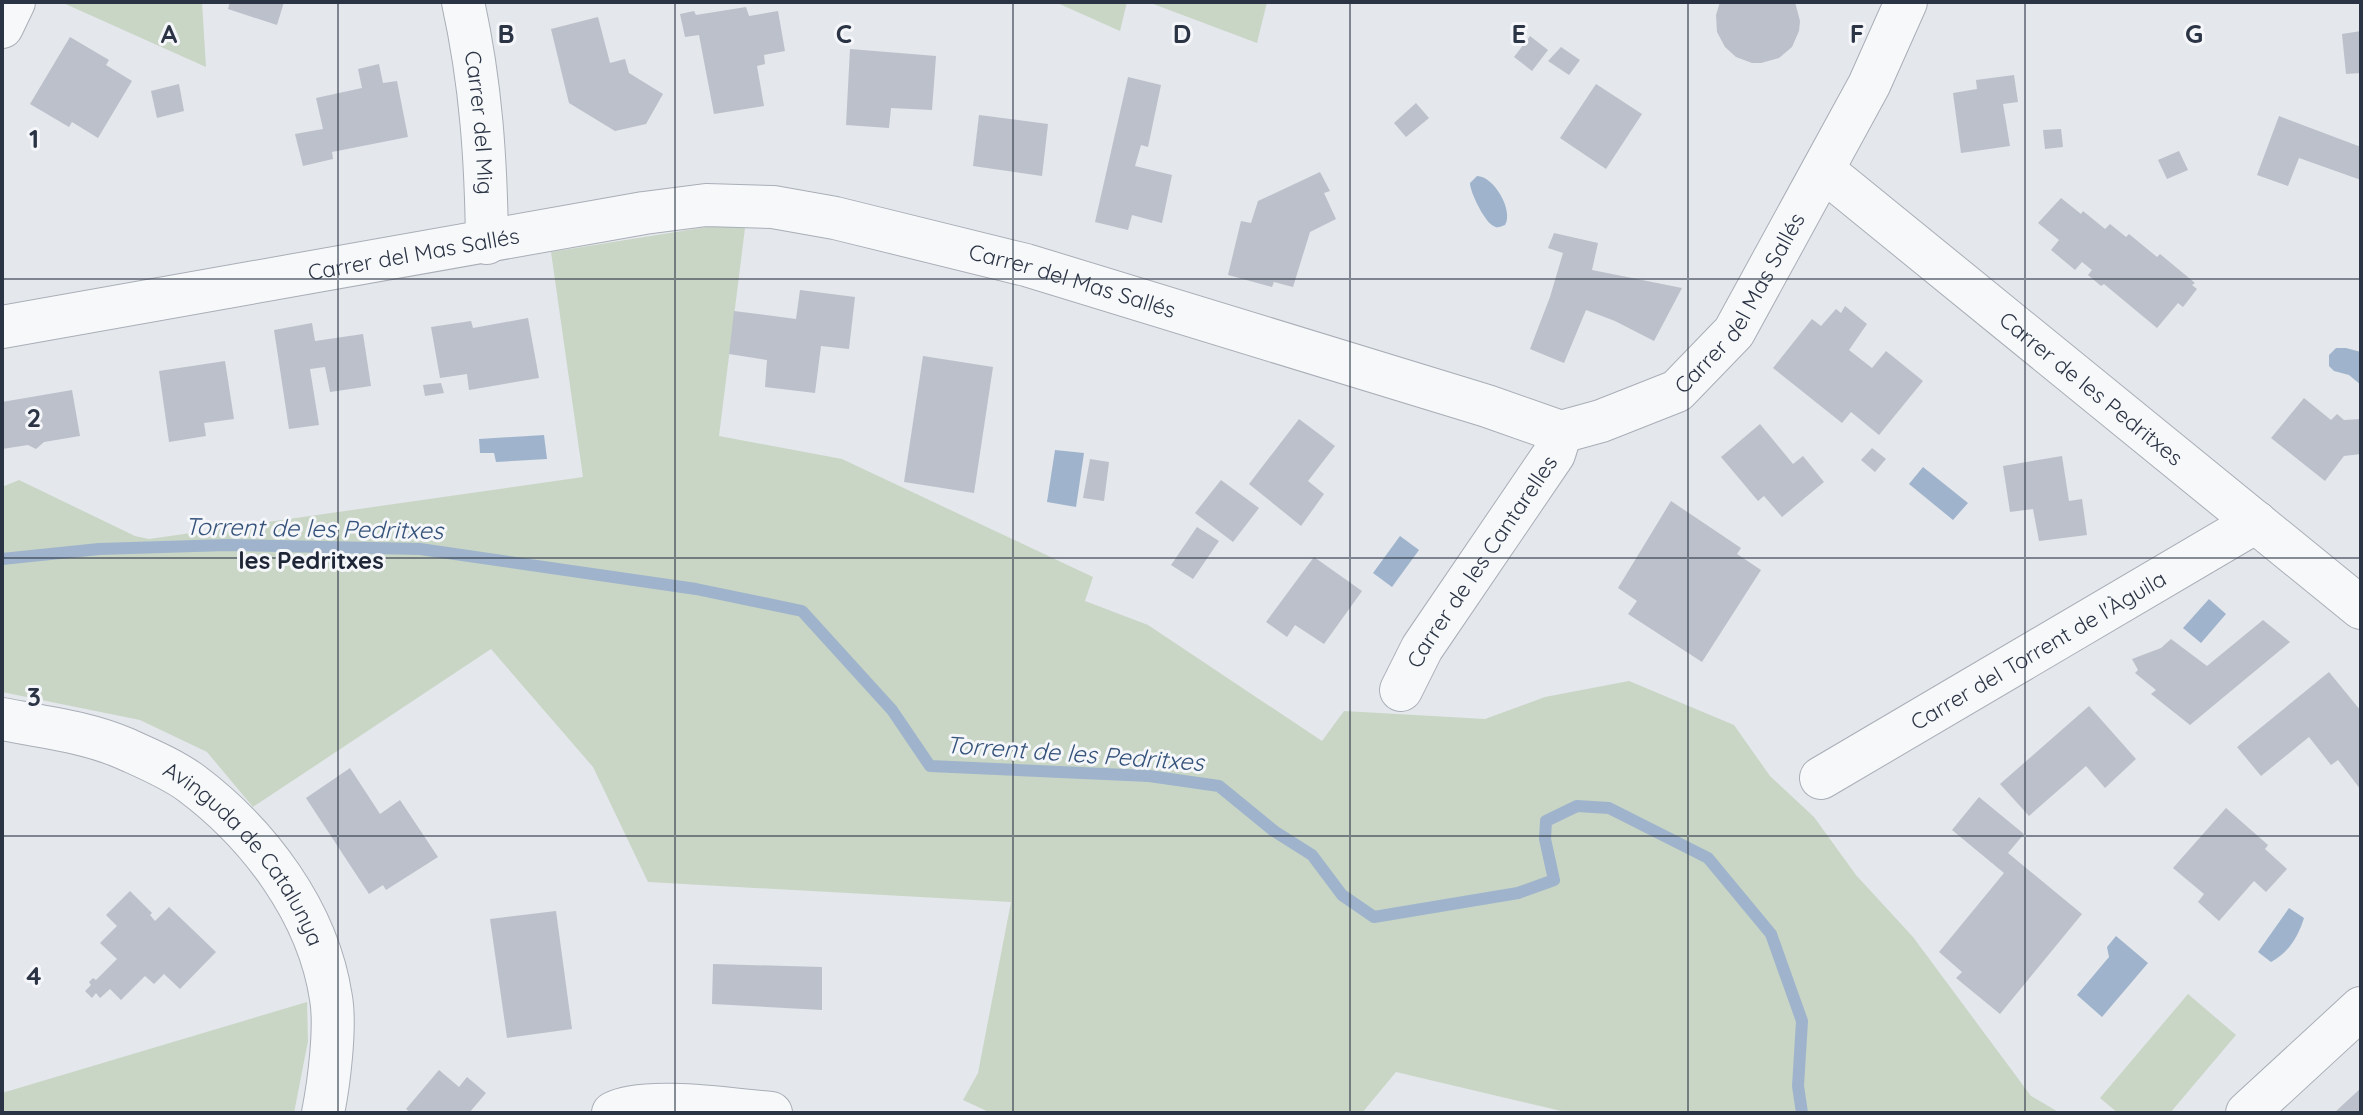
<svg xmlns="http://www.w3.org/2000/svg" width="2363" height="1115" viewBox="0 0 2363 1115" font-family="Quicksand,sans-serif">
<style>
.green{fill:#c9d6c5}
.water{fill:#9fb4cc}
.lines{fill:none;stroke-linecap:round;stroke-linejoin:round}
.stream{stroke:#9fb4cc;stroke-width:12}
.building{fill:#bbc0ca}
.minor-casing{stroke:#a9aeb7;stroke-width:44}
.minor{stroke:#f7f8fa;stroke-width:42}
.grid{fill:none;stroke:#2b3445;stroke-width:2;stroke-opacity:0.55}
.labels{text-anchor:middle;stroke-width:6;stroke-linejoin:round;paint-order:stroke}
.street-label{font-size:22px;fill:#2b3445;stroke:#f4f6f9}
.water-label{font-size:24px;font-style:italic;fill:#34527a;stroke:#f4f6f9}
.neighbourhood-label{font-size:24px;font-weight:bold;fill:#1d2536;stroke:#f4f6f9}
.grid-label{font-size:26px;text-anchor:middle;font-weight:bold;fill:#2b3445;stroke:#f4f6f9;stroke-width:6;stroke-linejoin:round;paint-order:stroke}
</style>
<rect width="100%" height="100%" fill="#e4e7ec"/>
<g class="green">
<polygon points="61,2 202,2 206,67"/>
<polygon points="1055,2 1127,2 1120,31"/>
<polygon points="1148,2 1267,2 1257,43"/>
<polygon points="713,226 745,228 719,436 842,459 1093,577 1085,601 1148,625 1322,741 1344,711 1485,719 1545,697 1629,681 1734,725 1770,776 1814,817 1856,875 1913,937 2031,1096 2060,1113 1570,1113 1396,1072 1362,1113 991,1113 963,1100 978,1073 1011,902 648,882 593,767 491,649 253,807 207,752 140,720 2,692 2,487 19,480 135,536 149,539 583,477 551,252"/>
<polygon points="2188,994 2236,1035 2170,1113 2118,1113 2100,1098"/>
<polygon points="307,1002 308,1041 294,1113 2,1113 2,1093"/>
</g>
<g class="water">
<path d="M1477,176C1494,176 1514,211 1505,225C1500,227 1497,229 1492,225C1484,220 1470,192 1470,183Z"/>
<polygon points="2336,348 2346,348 2361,352 2361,385 2349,375 2334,371 2329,366 2329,355"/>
<polygon points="544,435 547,459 496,462 494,453 480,453 479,439"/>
<polygon points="1055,450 1084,453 1076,507 1047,502"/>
<polygon points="1923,467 1968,503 1953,520 1909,484"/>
<polygon points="1400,536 1419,550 1392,587 1373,573"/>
<polygon points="2209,599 2226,614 2201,643 2183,628"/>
<path d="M2289,908L2304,918C2298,937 2289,952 2271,962L2258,952Z"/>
<polygon points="2116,936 2148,963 2102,1017 2077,995 2109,957 2107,947"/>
</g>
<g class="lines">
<polyline class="stream" points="2,559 99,549 227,545 420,549 696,589 802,611 892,710 930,766 1149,776 1219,786 1274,831 1312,855 1342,895 1374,917 1518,893 1554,880 1545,839 1546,821 1577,806 1609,808 1708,858 1771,934 1802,1021 1798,1086 1802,1113"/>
</g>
<g class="building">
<polygon points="230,2 284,2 277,25 228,9"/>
<polygon points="1720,2 1795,2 1800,21 1799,31 1792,47 1779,58 1761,63 1752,63 1736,57 1725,47 1717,32 1716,15"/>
<polygon points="746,7 749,16 778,11 785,51 764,55 765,64 757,66 764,106 714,114 699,35 685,37 680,14 694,11 696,15"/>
<polygon points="598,17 610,63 625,59 629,73 663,94 646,124 615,131 569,103 551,29"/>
<polygon points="2361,31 2361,73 2346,74 2342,34"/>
<polygon points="1530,36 1548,50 1532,71 1514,57"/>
<polygon points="70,37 109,60 106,65 132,81 98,138 72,122 69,127 30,104"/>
<polygon points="1561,47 1580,60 1569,75 1548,61"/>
<polygon points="850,49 936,56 932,110 891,108 889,128 846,125"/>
<polygon points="379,64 383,83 397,81 408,137 332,152 333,159 303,166 295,134 323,129 316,98 362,88 358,69"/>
<polygon points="2014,75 2018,102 2003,104 2010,146 1961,153 1953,93 1977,89 1976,80"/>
<polygon points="1128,77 1161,85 1148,147 1141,145 1135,166 1172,175 1162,223 1132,215 1128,230 1095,222"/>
<polygon points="179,84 184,111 157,118 151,91"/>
<polygon points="1596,84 1642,114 1606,169 1560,138"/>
<polygon points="1416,103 1429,118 1406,137 1394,123"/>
<polygon points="979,115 1048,124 1042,176 973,166"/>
<polygon points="2279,116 2361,147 2361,180 2299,158 2288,186 2257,175"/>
<polygon points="2061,129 2063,147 2045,149 2043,130"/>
<polygon points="2179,151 2188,170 2167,179 2158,160"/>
<polygon points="1320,172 1330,191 1324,193 1336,219 1310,232 1293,287 1274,282 1272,287 1228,275 1241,221 1251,223 1258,201"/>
<polygon points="2061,198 2081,214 2083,211 2105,229 2110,224 2126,237 2129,234 2157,257 2160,254 2195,283 2192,285 2197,289 2183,307 2178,303 2157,328 2104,284 2101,286 2088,275 2092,270 2082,262 2075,270 2051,250 2059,240 2038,223"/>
<polygon points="1554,233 1598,243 1592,270 1682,288 1654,341 1615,321 1586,310 1564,363 1530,349 1550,297 1563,253 1548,248"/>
<polygon points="800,290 855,297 849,349 821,346 815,393 765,387 767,360 729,354 734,311 796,319"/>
<polygon points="1845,306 1867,324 1849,350 1872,368 1886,351 1923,381 1879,435 1851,412 1842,423 1773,368 1812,319 1821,326 1836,309 1841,313"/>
<polygon points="528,318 539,378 469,390 467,374 440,378 431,327 471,321 473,328"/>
<polygon points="312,323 315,341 363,334 371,386 330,392 325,367 310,369 319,425 289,429 274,330"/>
<polygon points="923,356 993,367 974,493 904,482"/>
<polygon points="225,361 234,419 204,423 206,436 169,442 159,371"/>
<polygon points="441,383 444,393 425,396 423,385"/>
<polygon points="72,390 80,436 44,442 36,449 28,445 2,449 2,402"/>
<polygon points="2304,398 2331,420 2337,414 2344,420 2361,419 2361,454 2344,456 2325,481 2271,438"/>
<polygon points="1299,419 1335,446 1308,481 1324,494 1301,526 1249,484"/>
<polygon points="1760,424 1793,464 1803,456 1824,482 1782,517 1764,496 1758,501 1721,457"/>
<polygon points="1872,448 1886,459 1875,472 1861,460"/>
<polygon points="2062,456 2069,501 2082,499 2087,535 2039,541 2033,509 2010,512 2003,466"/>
<polygon points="1090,459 1109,462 1104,501 1083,498"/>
<polygon points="1221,480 1259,508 1233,542 1195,513"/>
<polygon points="1671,501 1741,548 1737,554 1761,570 1702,662 1628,614 1637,601 1618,588"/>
<polygon points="1197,527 1219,541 1193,579 1171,565"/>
<polygon points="1314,557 1362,591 1324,644 1295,625 1287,637 1266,622"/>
<polygon points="2263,620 2290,642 2190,725 2151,694 2156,690 2135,673 2138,670 2132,659 2161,648 2171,639 2207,666"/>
<polygon points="2329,672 2361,711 2361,790 2338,760 2331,765 2309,737 2261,776 2237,747"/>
<polygon points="2089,706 2136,759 2105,788 2086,766 2029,816 2000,784"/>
<polygon points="350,768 380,814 400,800 438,857 386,890 383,885 369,894 306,798"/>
<polygon points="1979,797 2024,834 2008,853 2082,914 2000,1014 1956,978 1962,972 1939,952 2004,873 1952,830"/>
<polygon points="2226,808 2268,845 2265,849 2287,869 2266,892 2254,881 2219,921 2198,902 2204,894 2173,868"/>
<polygon points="130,891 152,913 150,915 155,921 169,907 216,952 180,989 164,974 154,984 145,976 121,1000 110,989 100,998 96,993 92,998 85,991 91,985 89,982 93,978 96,980 117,959 100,943 117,926 106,915"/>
<polygon points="556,911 572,1029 507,1038 490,919"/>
<polygon points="713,964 822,967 822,1010 712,1004"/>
<polygon points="439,1070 459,1087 467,1077 486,1093 469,1113 411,1113 406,1109"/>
<polygon points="2361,1088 2361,1113 2334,1113"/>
</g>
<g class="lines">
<g class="minor-casing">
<g id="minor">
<path id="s1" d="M463,2C481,84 486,159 487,243"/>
<polyline points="2,27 14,2"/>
<path id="s2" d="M1823,170L2361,608"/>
<path id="s3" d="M2,327L644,213L706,205L773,207L835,218L1026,265L1487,406L1561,432L1601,421L1677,391L1734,332L1869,85L1906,2"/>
<path id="s4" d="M1401,690L1422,648L1554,454L1561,432"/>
<path id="s5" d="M2,719C44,727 87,732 126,749C148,759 172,769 191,783C259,834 318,912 331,998C336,1027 329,1083 323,1113"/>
<path id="s6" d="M1821,778L2256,522"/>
<path d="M613,1113C644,1096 734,1110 771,1113"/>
<polyline points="2247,1113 2361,1008"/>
</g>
</g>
<use href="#minor" class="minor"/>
</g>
<path class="grid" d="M338,2V1113M675,2V1113M1013,2V1113M1350,2V1113M1688,2V1113M2025,2V1113M2,279H2361M2,558H2361M2,836H2361"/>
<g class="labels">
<g class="street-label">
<text dy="8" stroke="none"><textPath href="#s1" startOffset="122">Carrer del Mig</textPath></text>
<text dy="8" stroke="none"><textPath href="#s3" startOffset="418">Carrer del Mas Sallés</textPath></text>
<text dy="8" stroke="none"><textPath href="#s3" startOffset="1090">Carrer del Mas Sallés</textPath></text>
<text dy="8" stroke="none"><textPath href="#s3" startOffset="1834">Carrer del Mas Sallés</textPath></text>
<text dy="8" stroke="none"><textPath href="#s2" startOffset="346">Carrer de les Pedritxes</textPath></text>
<text dy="8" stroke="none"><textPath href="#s4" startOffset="152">Carrer de les Cantarelles</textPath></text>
<text dy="8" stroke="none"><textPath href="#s6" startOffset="252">Carrer del Torrent de l'Àguila</textPath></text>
<text dy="8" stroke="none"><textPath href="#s5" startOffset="290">Avinguda de Catalunya</textPath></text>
</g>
<g class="water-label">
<text transform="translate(314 529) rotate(1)" y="8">Torrent de les Pedritxes</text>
<text transform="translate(1075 754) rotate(4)" y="8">Torrent de les Pedritxes</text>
</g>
<g class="neighbourhood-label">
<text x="311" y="569">les Pedritxes</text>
</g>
</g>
<g class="grid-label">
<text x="169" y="43">A</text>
<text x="506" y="43">B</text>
<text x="844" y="43">C</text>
<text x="1182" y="43">D</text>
<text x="1519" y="43">E</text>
<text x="1857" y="43">F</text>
<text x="2194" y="43">G</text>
<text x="34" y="148">1</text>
<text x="34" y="427">2</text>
<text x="34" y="706">3</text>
<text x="34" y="985">4</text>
</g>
<rect width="2363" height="1115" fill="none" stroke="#2b3445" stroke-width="8"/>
</svg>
